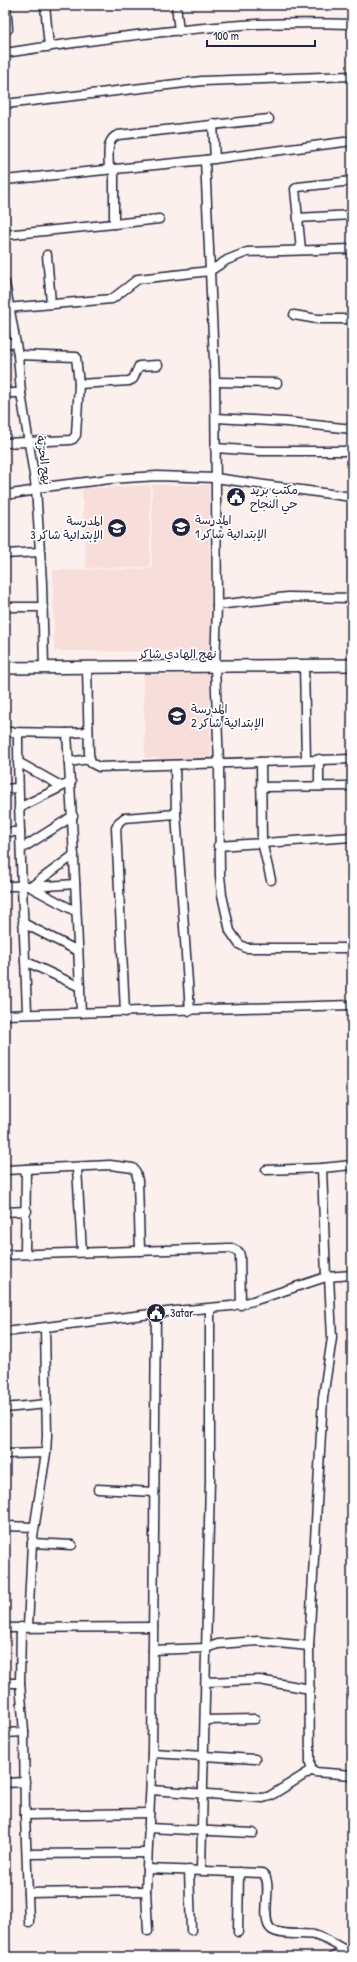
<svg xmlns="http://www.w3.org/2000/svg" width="357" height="1962" viewBox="0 0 357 1962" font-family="'Patrick Hand','Playpen Sans Arabic',sans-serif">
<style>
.built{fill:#f8deda}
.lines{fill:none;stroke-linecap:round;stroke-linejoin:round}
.street-casing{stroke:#22223b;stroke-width:11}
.secondary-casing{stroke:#22223b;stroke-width:14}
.street{stroke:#fff;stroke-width:8}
.secondary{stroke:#fff;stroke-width:11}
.labels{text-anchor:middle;stroke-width:3.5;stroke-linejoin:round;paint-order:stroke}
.street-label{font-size:12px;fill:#22223b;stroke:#fff}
.poi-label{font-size:12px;fill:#22223b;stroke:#fff;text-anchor:start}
</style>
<rect width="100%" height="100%" fill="#fcf0ee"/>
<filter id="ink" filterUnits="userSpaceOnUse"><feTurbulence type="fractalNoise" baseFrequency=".025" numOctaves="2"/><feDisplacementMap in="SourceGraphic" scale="8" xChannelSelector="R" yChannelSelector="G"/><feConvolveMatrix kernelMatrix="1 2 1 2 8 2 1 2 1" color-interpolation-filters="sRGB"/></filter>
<g filter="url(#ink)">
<g class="built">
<polygon points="150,485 150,567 86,568 82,489"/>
<polygon points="152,485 209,485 211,652 54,651 53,570 152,569"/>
<polygon points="209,674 211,758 145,758 143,675"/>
</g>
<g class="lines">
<g class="street-casing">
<g id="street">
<polyline points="6,5 8,29"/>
<polyline points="45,5 49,47"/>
<polyline points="176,5 179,31"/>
<path d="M5,53C89,40 173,29 258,24C289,23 321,23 352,24"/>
<polyline points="5,104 202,81 352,76"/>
<polyline points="213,124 215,159"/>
<polyline points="205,160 215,382 217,605 215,667 219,764 220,876 222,895 230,931 239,944 246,948 352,948"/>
<path d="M109,169C109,158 105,139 118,135L269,119"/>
<polyline points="114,169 114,224 159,219"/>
<polyline points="5,180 205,160 352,141"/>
<polyline points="298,218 352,215"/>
<polyline points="5,235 114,224"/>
<polyline points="301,250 295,189 298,187 352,181"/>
<polyline points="47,255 51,303"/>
<polyline points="5,283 18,355 21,393 36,488 42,583 44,667"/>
<polyline points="6,308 112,299 138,279 210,271 227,260 247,252 352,249"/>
<polyline points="294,315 317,319 352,319"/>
<polyline points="5,343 15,343"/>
<polyline points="215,382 277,383"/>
<polyline points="79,384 129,381 133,379 139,366 158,365"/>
<polyline points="5,393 21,393"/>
<polyline points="216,418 287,422 352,429"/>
<polyline points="5,443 70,440 73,439 76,435 79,384 76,357 18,355"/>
<polyline points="215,448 260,451 352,451"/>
<polyline points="5,495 31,491 36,488 110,479 157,476 215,478 352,497"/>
<polyline points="5,554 40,552"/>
<polyline points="217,605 288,597 352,598"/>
<polyline points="5,607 43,607"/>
<polyline points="304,665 306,760"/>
<polyline points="87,667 89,754 91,763 99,767 352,759"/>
<polyline points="5,732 67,733 88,732"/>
<path d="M18,733C18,826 24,920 27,1013"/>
<path d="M67,733C73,826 77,920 81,1013"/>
<polyline points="319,759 319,786"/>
<polyline points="18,762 61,786"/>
<polyline points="69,762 89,759"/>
<polyline points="261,762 262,842 271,880"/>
<polyline points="175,766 176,814 190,1011"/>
<polyline points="261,787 352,786"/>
<polyline points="5,789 17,788"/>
<polyline points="19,808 71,782"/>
<polyline points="5,832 20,832"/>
<polyline points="218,846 352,837"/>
<polyline points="21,849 73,816"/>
<polyline points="5,886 47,886 75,884"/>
<polyline points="32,886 74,855"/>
<polyline points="30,887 75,911"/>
<polyline points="23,923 78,951"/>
<polyline points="25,961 80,987"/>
<polyline points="125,1012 116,828 119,822 124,818 176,814"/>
<polyline points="5,1015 352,1005"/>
<polyline points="77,1168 82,1252"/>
<polyline points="322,1168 326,1277"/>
<polyline points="5,1170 110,1165 133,1168 136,1172 138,1181 140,1251"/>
<polyline points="266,1170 322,1168 352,1165"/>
<polyline points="5,1212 27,1211"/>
<polyline points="25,1254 26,1169"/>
<polyline points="5,1255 231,1248 239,1252 240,1256 241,1305"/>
<polyline points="329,1277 332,1338 323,1398 309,1646 310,1763 312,1770 315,1772 352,1775"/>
<polyline points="5,1332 175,1311 231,1306 253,1301 326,1277 352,1275"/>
<polyline points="5,1408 47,1404"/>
<polyline points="5,1454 46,1453"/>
<polyline points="98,1489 154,1492"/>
<polyline points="5,1526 34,1527"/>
<polyline points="32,1543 72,1545"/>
<polyline points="21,1627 20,1683 24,1732 25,1815 29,1922"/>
<polyline points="28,1627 32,1543 46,1453 47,1435 45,1328"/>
<polyline points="5,1628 153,1627"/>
<polyline points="153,1650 206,1648 218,1644 258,1641 309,1646"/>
<polyline points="206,1682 259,1680 310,1689"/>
<polyline points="5,1683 20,1683"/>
<polyline points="205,1720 255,1719"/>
<polyline points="5,1733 24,1732"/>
<polyline points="152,1753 255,1759"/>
<polyline points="5,1783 25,1782"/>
<polyline points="151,1790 263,1798 270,1796 312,1770"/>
<polyline points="25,1815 149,1813"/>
<polyline points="148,1828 253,1833"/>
<polyline points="27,1854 147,1853"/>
<path d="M147,1869L262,1873C275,1881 259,1918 271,1929C279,1936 303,1933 314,1935C325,1938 335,1944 345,1950"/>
<polyline points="189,1870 191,1930"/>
<polyline points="201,1870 210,1480 210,1309"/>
<polyline points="28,1893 146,1891"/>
<polyline points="148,1931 146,1891 152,1753 156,1313"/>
<polyline points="238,1932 239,1872"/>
<polyline points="333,1957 352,1946"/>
</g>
</g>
<g class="secondary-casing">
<polyline id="secondary" points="5,668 352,665"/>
</g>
<use href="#street" class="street"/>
<use href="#secondary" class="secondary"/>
</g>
</g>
<defs>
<g id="civic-disc" transform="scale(1)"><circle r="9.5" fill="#22223b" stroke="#fff"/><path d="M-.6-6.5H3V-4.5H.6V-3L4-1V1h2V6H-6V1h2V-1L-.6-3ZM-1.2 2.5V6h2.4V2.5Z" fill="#fff"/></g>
<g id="school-disc" transform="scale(1)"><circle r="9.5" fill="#22223b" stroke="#fff"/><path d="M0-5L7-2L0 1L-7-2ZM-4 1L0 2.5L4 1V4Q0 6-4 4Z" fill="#fff"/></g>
</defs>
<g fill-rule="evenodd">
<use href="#civic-disc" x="236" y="497"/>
<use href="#school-disc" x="181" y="527"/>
<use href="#school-disc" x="117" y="528"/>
<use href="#school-disc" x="177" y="716"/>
<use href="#civic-disc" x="156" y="1313"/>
</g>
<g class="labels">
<g class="street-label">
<text transform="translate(44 460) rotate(82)" y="4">نهج الحرّيّة</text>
<text x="178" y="658">نهج الهادي شاكر</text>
</g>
<g class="poi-label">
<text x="250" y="494">مكتب بريد<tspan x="250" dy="14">حي النجاح</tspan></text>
<text x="195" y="524">المدرسة<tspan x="195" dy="14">الإبتدائية شاكر 1</tspan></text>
<text x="103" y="525" text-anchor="end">المدرسة<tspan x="103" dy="14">الإبتدائية شاكر 3</tspan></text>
<text x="191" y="713">المدرسة<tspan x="191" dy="14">الإبتدائية شاكر 2</tspan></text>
<text x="170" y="1317">3atar</text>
</g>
</g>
<rect width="357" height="1962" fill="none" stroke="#fff" stroke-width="20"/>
<rect x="10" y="10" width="337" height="1942" fill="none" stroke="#22223b" stroke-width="1.5" filter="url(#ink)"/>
<path d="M207 40v6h108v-6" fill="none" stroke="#22223b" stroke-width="2"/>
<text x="213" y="40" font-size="12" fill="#22223b" stroke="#ffffff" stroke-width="3" paint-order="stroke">100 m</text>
</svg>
